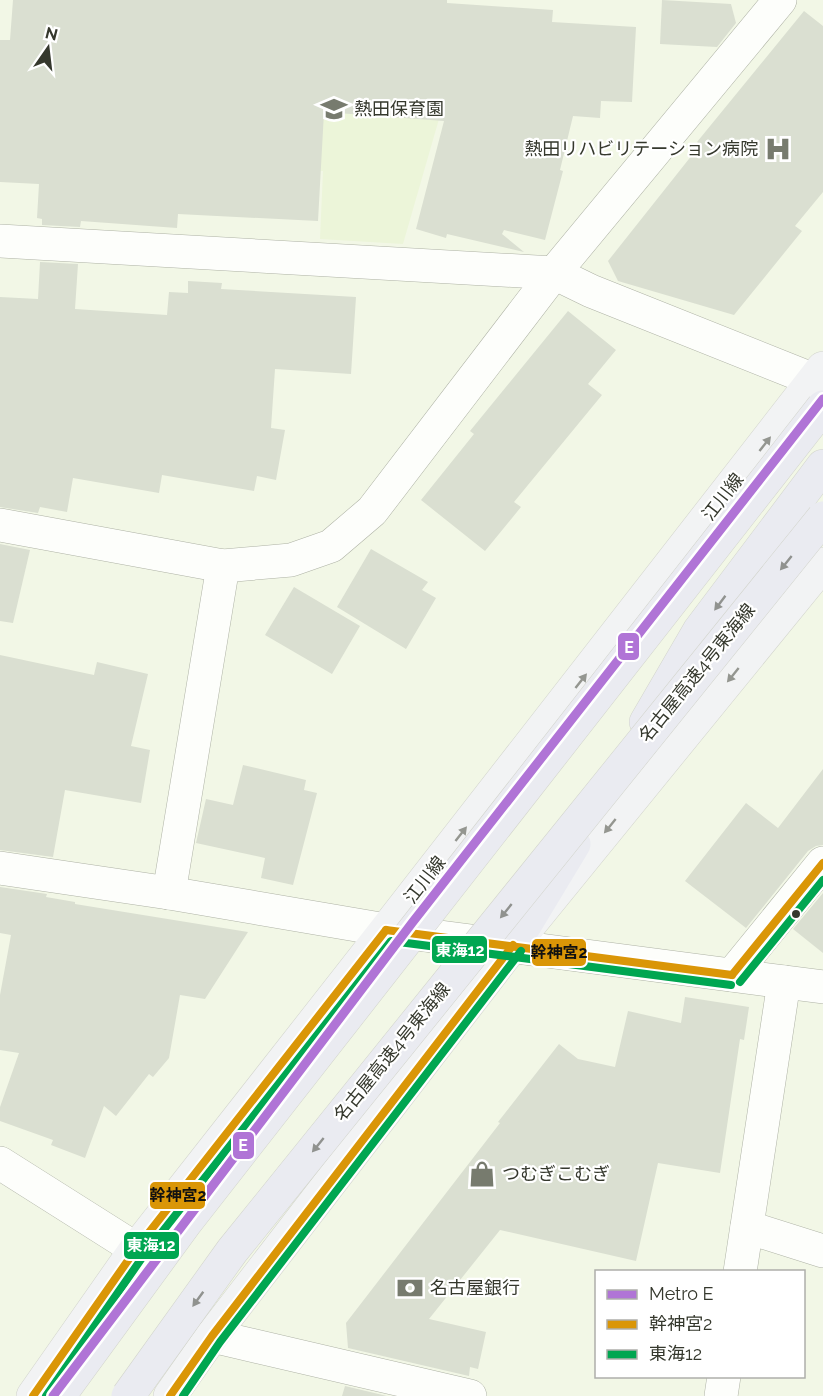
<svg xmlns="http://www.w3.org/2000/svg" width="823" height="1396" viewBox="0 0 823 1396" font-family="Raleway,'Noto Sans JP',sans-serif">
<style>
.built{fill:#ecf5d9}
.building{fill:#dadfd1}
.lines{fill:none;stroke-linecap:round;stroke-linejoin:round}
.minor-casing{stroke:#aeb2a5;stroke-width:34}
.major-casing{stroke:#d2d4cc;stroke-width:34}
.highway-casing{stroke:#d2d4cc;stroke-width:34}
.minor{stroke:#fdfefb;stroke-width:33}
.major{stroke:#f2f3f4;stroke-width:33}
.highway{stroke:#eaebf1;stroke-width:33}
.highway-bridge-casing{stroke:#d2d4cc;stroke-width:34;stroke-linecap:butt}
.highway-bridge{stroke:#eaebf1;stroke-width:33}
.bus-1-casing{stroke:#fff;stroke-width:12}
.bus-2-casing{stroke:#fff;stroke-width:12}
.bus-1{stroke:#da9607;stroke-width:8}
.bus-2{stroke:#00a651;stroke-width:8}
.metro-1-casing{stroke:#fff;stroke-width:14}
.metro-1{stroke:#b074d6;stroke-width:9}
.oneway{fill:#949690}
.oneway2{fill:#90928f}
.bus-dot{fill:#35382d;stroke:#fff;stroke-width:2}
.labels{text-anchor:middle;stroke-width:4.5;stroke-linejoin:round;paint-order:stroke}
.poi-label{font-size:18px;fill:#35382d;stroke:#fff;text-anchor:start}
.street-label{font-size:18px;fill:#35382d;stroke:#fff}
.line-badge{stroke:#fff;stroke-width:2}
.badge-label{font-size:16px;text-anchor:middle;font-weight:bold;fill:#fff}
.pale-badge-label{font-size:16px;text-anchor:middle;font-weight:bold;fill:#111}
</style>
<rect width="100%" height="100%" fill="#f2f7e6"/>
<polygon class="built" points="229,40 458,53 403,244 320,239 323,171 223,165"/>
<g class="building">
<polygon points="13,0 447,0 447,3 553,10 552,22 636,27 632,102 601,101 600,118 573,116 560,170 563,171 545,240 504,230 502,234 524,252 447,234 446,238 416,229 444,121 324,112 318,221 178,214 177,228 81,221 80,227 42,225 42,219 37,218 39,184 0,182 0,40 10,40"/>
<polygon points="662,0 731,4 736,23 717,47 660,44"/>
<polygon points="804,11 823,26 823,192 795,226 802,231 734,315 618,281 608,261 700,145 697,142"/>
<polygon points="40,262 78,264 75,309 167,315 169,292 188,293 188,281 222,283 221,289 356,297 351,374 275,369 271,428 285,430 276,480 257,476 254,491 162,475 159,493 73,478 67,512 40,507 38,513 0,507 0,297 38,299"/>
<polygon points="568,311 616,350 588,384 602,395 514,502 521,507 485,551 421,500 474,434 470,431"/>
<polygon points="0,544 30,550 13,623 0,621"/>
<polygon points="371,549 428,582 422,590 436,598 406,649 337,607"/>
<polygon points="294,587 360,626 332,674 265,635"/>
<polygon points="0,655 94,675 97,662 148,674 131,746 150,750 141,803 65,790 53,857 0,850"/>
<polygon points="243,765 306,780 304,790 317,793 293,885 261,878 265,858 196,843 206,799 233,805"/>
<polygon points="823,769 823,845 816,846 808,851 746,928 685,881 746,803 778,828"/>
<polygon points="0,887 47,894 46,897 75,902 75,904 248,932 205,999 180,995 169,1058 153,1077 149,1074 116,1116 104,1106 85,1158 51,1145 53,1140 0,1121 0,1107 19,1053 0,1050 0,995 11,935 0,933"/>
<polygon points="823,893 823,953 793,929"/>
<polygon points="685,997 749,1007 744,1040 740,1039 720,1173 658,1163 636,1261 500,1230 429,1319 486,1332 478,1369 470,1367 469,1376 348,1348 346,1323 500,1123 498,1122 559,1044 578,1059 615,1067 628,1011 681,1023"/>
<polygon points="345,1386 387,1396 342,1396"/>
</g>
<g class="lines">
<g class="minor-casing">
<g id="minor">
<polyline points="0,241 554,273 591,291 814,380"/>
<polyline points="0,525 223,566 291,560 331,546 372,511 554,273 780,0"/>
<polyline points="0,868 169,893 386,930 823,987"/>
<polyline points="169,893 223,566"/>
<polyline points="732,975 823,863"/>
<polyline points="0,1163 136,1249"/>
<polyline points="747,1227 823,1251"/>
<polyline points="740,1272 784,982"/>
<polyline points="212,1336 470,1396"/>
<polyline points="721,1396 724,1376"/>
</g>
</g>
<g class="major-casing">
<g id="major">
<polyline points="33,1396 136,1249 386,930 823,368"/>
<polyline points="170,1396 212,1336 513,945 823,564"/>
</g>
</g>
<g class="highway-casing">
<g id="highway">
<polyline points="646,722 699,631 823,466"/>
<polyline points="513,945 574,844"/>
</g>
</g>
<use href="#minor" class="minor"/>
<use href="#major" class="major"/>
<use href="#highway" class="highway"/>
<g class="highway-bridge-casing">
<g id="highway-bridge">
<polyline points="59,1396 186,1222 823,407"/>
<polyline points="128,1396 232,1251 823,518"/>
</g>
</g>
<use href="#highway-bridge" class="highway-bridge"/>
<g class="bus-1-casing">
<g id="bus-1">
<polyline points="386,930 732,975"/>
<polyline points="732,975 823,863"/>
<polyline points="33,1396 136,1249 386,930"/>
<polyline points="170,1396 212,1336 513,945"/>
</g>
</g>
<g class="bus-2-casing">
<g id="bus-2">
<polyline points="740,982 823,880"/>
<polyline points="46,1396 144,1255 391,941 731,985"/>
<polyline points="183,1396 220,1342 521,951"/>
</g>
</g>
<use href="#bus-1" class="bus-1"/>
<use href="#bus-2" class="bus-2"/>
<g class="metro-1-casing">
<polyline id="metro-1" points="53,1396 412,923 823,399"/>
</g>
<use href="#metro-1" class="metro-1"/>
</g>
<defs><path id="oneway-solid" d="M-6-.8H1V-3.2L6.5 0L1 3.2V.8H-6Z" transform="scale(1.5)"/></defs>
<g class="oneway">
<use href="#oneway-solid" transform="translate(765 444) rotate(-52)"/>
<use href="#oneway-solid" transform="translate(733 675) rotate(129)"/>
<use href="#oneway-solid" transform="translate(581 681) rotate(-52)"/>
<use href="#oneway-solid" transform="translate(610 826) rotate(129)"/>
<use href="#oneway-solid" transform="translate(461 834) rotate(-52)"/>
</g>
<g class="oneway2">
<use href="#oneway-solid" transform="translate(786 563) rotate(129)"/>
<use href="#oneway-solid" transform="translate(720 603) rotate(127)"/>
<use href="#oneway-solid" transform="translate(506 911) rotate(129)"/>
<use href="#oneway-solid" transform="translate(318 1145) rotate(129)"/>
<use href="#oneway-solid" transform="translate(198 1299) rotate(126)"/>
</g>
<defs>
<g id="school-bare" transform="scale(2.07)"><path d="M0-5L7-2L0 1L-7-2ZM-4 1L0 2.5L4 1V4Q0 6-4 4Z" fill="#777b6e" stroke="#fff" stroke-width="2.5" paint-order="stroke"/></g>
<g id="hospital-bare" transform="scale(2.07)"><path d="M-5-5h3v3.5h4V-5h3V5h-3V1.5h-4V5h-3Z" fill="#777b6e" stroke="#fff" stroke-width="2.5" paint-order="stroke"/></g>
<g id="shop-bare" transform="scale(2.07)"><path d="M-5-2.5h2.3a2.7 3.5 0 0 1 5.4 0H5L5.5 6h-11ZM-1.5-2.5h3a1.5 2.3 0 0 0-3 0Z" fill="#777b6e" stroke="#fff" stroke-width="2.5" paint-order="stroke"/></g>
<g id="bank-bare" transform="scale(2.07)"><path d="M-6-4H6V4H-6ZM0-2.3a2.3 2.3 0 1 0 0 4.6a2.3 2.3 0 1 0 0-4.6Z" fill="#777b6e" stroke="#fff" stroke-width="2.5" paint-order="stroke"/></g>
</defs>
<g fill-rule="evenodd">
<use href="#school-bare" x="334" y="109"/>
<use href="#hospital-bare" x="778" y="149"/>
<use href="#shop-bare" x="482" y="1174"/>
<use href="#bank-bare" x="410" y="1288"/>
</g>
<circle class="bus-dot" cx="796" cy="914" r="5"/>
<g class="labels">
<g class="poi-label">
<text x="354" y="115">熱田保育園</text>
<text x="758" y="155" text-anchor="end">熱田リハビリテーション病院</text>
<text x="502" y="1180">つむぎこむぎ</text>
<text x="430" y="1294">名古屋銀行</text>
</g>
<g class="street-label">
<text transform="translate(723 497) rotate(-52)" y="6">江川線</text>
<text transform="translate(697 673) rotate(-51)" y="6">名古屋高速4号東海線</text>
<text transform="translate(425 880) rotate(-52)" y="6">江川線</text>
<text transform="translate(392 1052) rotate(-51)" y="6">名古屋高速4号東海線</text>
</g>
</g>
<g class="line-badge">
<rect x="617" y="632" width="23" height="29" rx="6" fill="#b074d6"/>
<rect x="431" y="935" width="57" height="29" rx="6" fill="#00a651"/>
<rect x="531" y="938" width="56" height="29" rx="6" fill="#da9607"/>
<rect x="232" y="1131" width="23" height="29" rx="6" fill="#b074d6"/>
<rect x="149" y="1181" width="57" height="29" rx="6" fill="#da9607"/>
<rect x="123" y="1231" width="57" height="29" rx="6" fill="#00a651"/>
</g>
<g class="badge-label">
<text x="629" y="653">E</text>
<text x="460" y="956">東海12</text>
<text x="243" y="1151">E</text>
<text x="151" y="1251">東海12</text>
</g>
<g class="pale-badge-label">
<text x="559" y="958">幹神宮2</text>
<text x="178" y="1201">幹神宮2</text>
</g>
<rect x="595" y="1270" width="210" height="108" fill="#ffffff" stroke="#aeafab" stroke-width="1.5"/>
<rect x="607" y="1290" width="30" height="9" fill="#b074d6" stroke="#aeafab" stroke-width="1.5"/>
<text x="649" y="1300" font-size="18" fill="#35382d">Metro E</text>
<rect x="607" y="1320" width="30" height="9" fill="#da9607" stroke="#aeafab" stroke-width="1.5"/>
<text x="649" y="1330" font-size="18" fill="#35382d">幹神宮2</text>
<rect x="607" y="1350" width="30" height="9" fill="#00a651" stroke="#aeafab" stroke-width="1.5"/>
<text x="649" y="1360" font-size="18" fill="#35382d">東海12</text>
<g transform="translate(48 48) rotate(14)" stroke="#ffffff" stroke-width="4.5" paint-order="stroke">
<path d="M0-4.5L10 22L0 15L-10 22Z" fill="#35382d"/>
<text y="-9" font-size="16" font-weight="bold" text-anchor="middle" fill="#35382d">N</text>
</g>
</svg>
